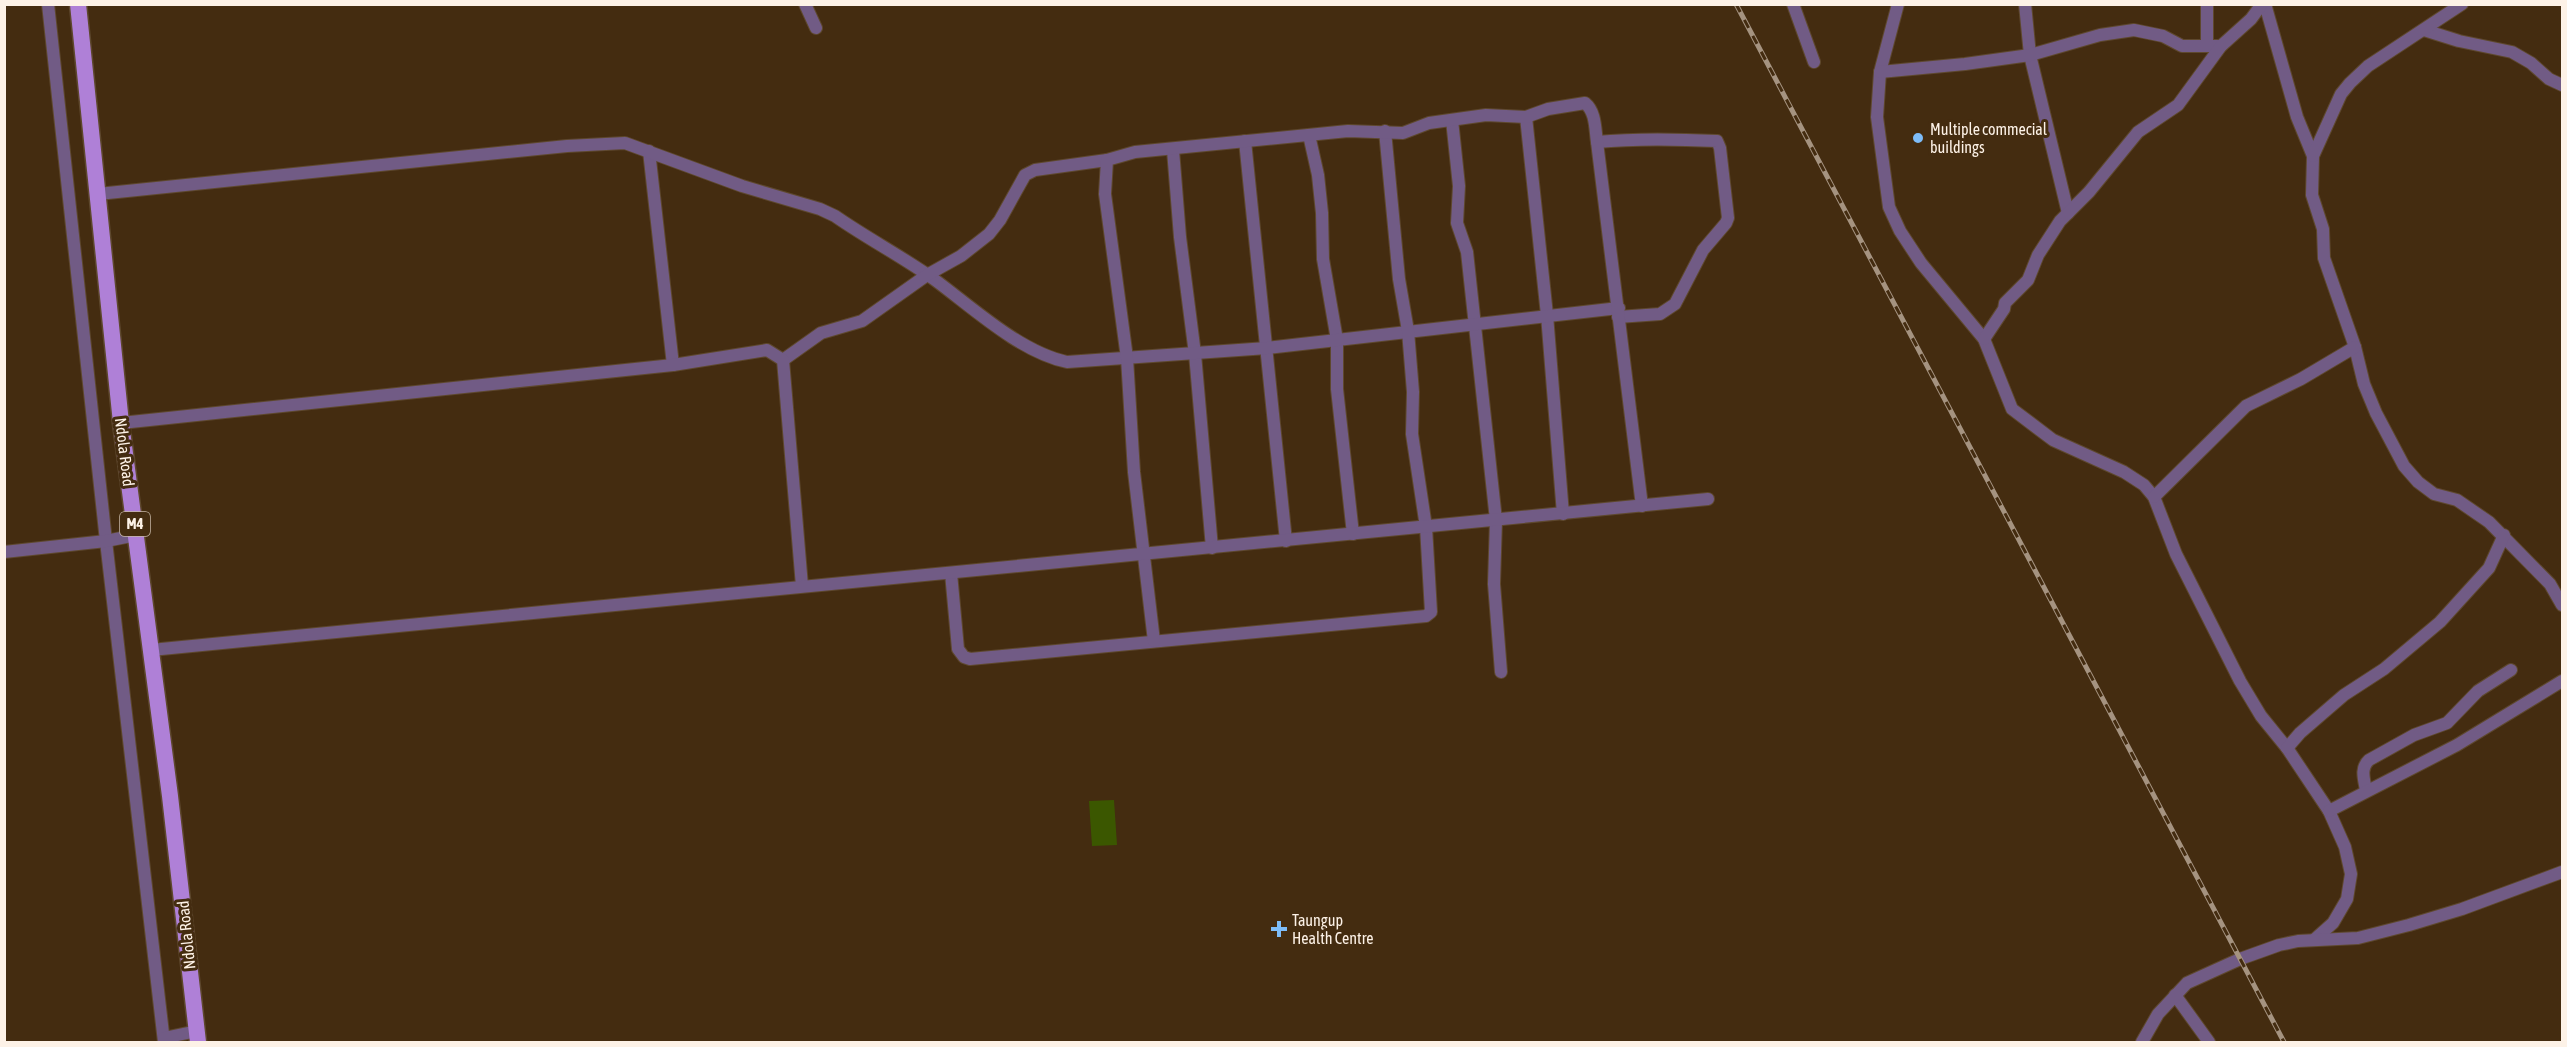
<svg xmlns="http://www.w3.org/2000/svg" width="2567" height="1047" viewBox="0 0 2567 1047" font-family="'Asap Condensed',sans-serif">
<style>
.green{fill:#3b5700}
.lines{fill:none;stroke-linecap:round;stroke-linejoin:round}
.minor-casing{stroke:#5e482e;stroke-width:14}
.major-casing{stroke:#5e482e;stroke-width:19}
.minor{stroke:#715b85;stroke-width:12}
.major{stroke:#af80d7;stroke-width:16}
.rail-casing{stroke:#a59380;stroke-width:5}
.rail{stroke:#442c10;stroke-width:3;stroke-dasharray:9;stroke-linecap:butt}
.poi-dot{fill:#7ebdf9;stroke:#442c10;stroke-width:2}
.labels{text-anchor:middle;stroke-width:6;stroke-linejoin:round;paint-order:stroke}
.shield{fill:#442c10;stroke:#c6b7a6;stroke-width:1.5}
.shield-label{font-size:15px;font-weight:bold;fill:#fdf2e7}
.poi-label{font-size:16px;fill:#fdf2e7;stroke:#442c10;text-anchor:start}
.street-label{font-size:16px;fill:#fdf2e7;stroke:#442c10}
</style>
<rect width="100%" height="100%" fill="#442c10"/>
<polygon class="green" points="1114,800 1117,845 1092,846 1089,801"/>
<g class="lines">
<g class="minor-casing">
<g id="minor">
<polyline points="48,4 106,541 164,1042"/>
<polyline points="805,4 816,28"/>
<polyline points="1793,4 1814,62"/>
<polyline points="1898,4 1880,72 1877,117 1889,207 1900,231 1921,263 1984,339 2012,409 2053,440 2124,472 2144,485 2154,497 2176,554 2240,681 2261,716 2287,748 2329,811 2345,847 2351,874 2347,899 2333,923 2315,939"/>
<polyline points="2025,4 2030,55 2068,213"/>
<polyline points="2207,4 2207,46"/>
<polyline points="2265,4 2297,117 2313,156 2312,195 2323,229 2324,258 2355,347 2364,384 2376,413 2404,466 2418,482 2434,494 2457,500 2489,522 2550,584 2562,605"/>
<polyline points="2424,30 2459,41 2512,52 2531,63 2549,79 2562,85"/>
<polyline points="1880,72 1965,64 2030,55 2100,35 2134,30 2163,36 2182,46 2221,46"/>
<polyline points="1526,117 1547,315 1563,514"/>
<polyline points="1452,120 1459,186 1457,223 1467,252 1496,520 1494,584 1501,672"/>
<polyline points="1309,135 1318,175 1322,213 1323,259 1337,340 1337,389 1353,534"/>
<polyline points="1245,141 1286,541"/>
<path d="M1597,142C1637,138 1677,139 1717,141L1720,148L1728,218L1726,223L1703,250L1675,304L1660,314L1618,317"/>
<polyline points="1173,150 1180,237 1195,354 1212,548"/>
<polyline points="649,151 673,365"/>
<polyline points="2313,156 2341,94 2350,83 2368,66 2462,4"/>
<path d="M98,194L567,146L625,143L742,186L820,209L835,216C868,239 903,257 935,280C973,308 1020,352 1067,362L1267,348L1619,308"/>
<polyline points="1984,339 2004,309 2005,303 2028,280 2038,255 2060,221 2089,192 2138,132 2178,105 2221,46 2251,19 2262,4"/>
<polyline points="783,360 821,333 862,321 927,275 961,256 989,234 1000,220 1025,175 1035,170 1107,160"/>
<polyline points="121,423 673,365 767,350 783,360 802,586"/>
<polyline points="2154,497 2246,406 2301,379 2355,347"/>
<polyline points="4,552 106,541 136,535"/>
<polyline points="951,573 958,649 964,657 970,659 1426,616 1431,612 1426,527 1412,434 1413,392 1408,331 1399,279 1385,131"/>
<path d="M1154,641L1134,472L1127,358L1105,194L1107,160L1135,152L1348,131L1403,133L1429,123L1486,115L1526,117L1548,109L1585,103C1596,112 1595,129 1597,142L1642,506"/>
<polyline points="151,650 1708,499"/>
<polyline points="2287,748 2300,733 2344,695 2384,669 2440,622 2489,568 2504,535"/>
<path d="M2366,790C2364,779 2360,768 2369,760L2414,735L2447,723L2478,691L2511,670"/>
<polyline points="2329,811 2457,745 2562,681"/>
<polyline points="2175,995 2209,1042"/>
<polyline points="164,1038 197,1031"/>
<polyline points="2142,1042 2158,1014 2187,983 2240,959 2279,945 2298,941 2358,938 2409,925 2462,909 2562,872"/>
</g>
</g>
<g class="major-casing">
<polyline id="major" points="78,4 121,423 170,796 198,1042"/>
</g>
<use href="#minor" class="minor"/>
<use href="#major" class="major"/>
<g class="rail-casing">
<polyline id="rail" points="1736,4 2284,1042"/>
</g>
<use href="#rail" class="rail"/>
</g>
<g class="poi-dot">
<circle cx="1918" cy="138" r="6"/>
<path d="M1276 920h6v6h6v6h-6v6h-6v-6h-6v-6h6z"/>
</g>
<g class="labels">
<rect class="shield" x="120" y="512" width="30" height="24" rx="4.5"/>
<g class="shield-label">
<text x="135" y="529">M4</text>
</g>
<g class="poi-label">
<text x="1930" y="135">Multiple commecial<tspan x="1930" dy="18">buildings</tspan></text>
<text x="1292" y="926">Taungup<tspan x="1292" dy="18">Health Centre</tspan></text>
</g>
<g class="street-label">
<text transform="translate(125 452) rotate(83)" y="6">Ndola Road</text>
<text transform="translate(186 935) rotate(-96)" y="6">Ndola Road</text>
</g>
</g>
<rect width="2567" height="1047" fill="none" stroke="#fdf2e7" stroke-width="12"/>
</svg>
